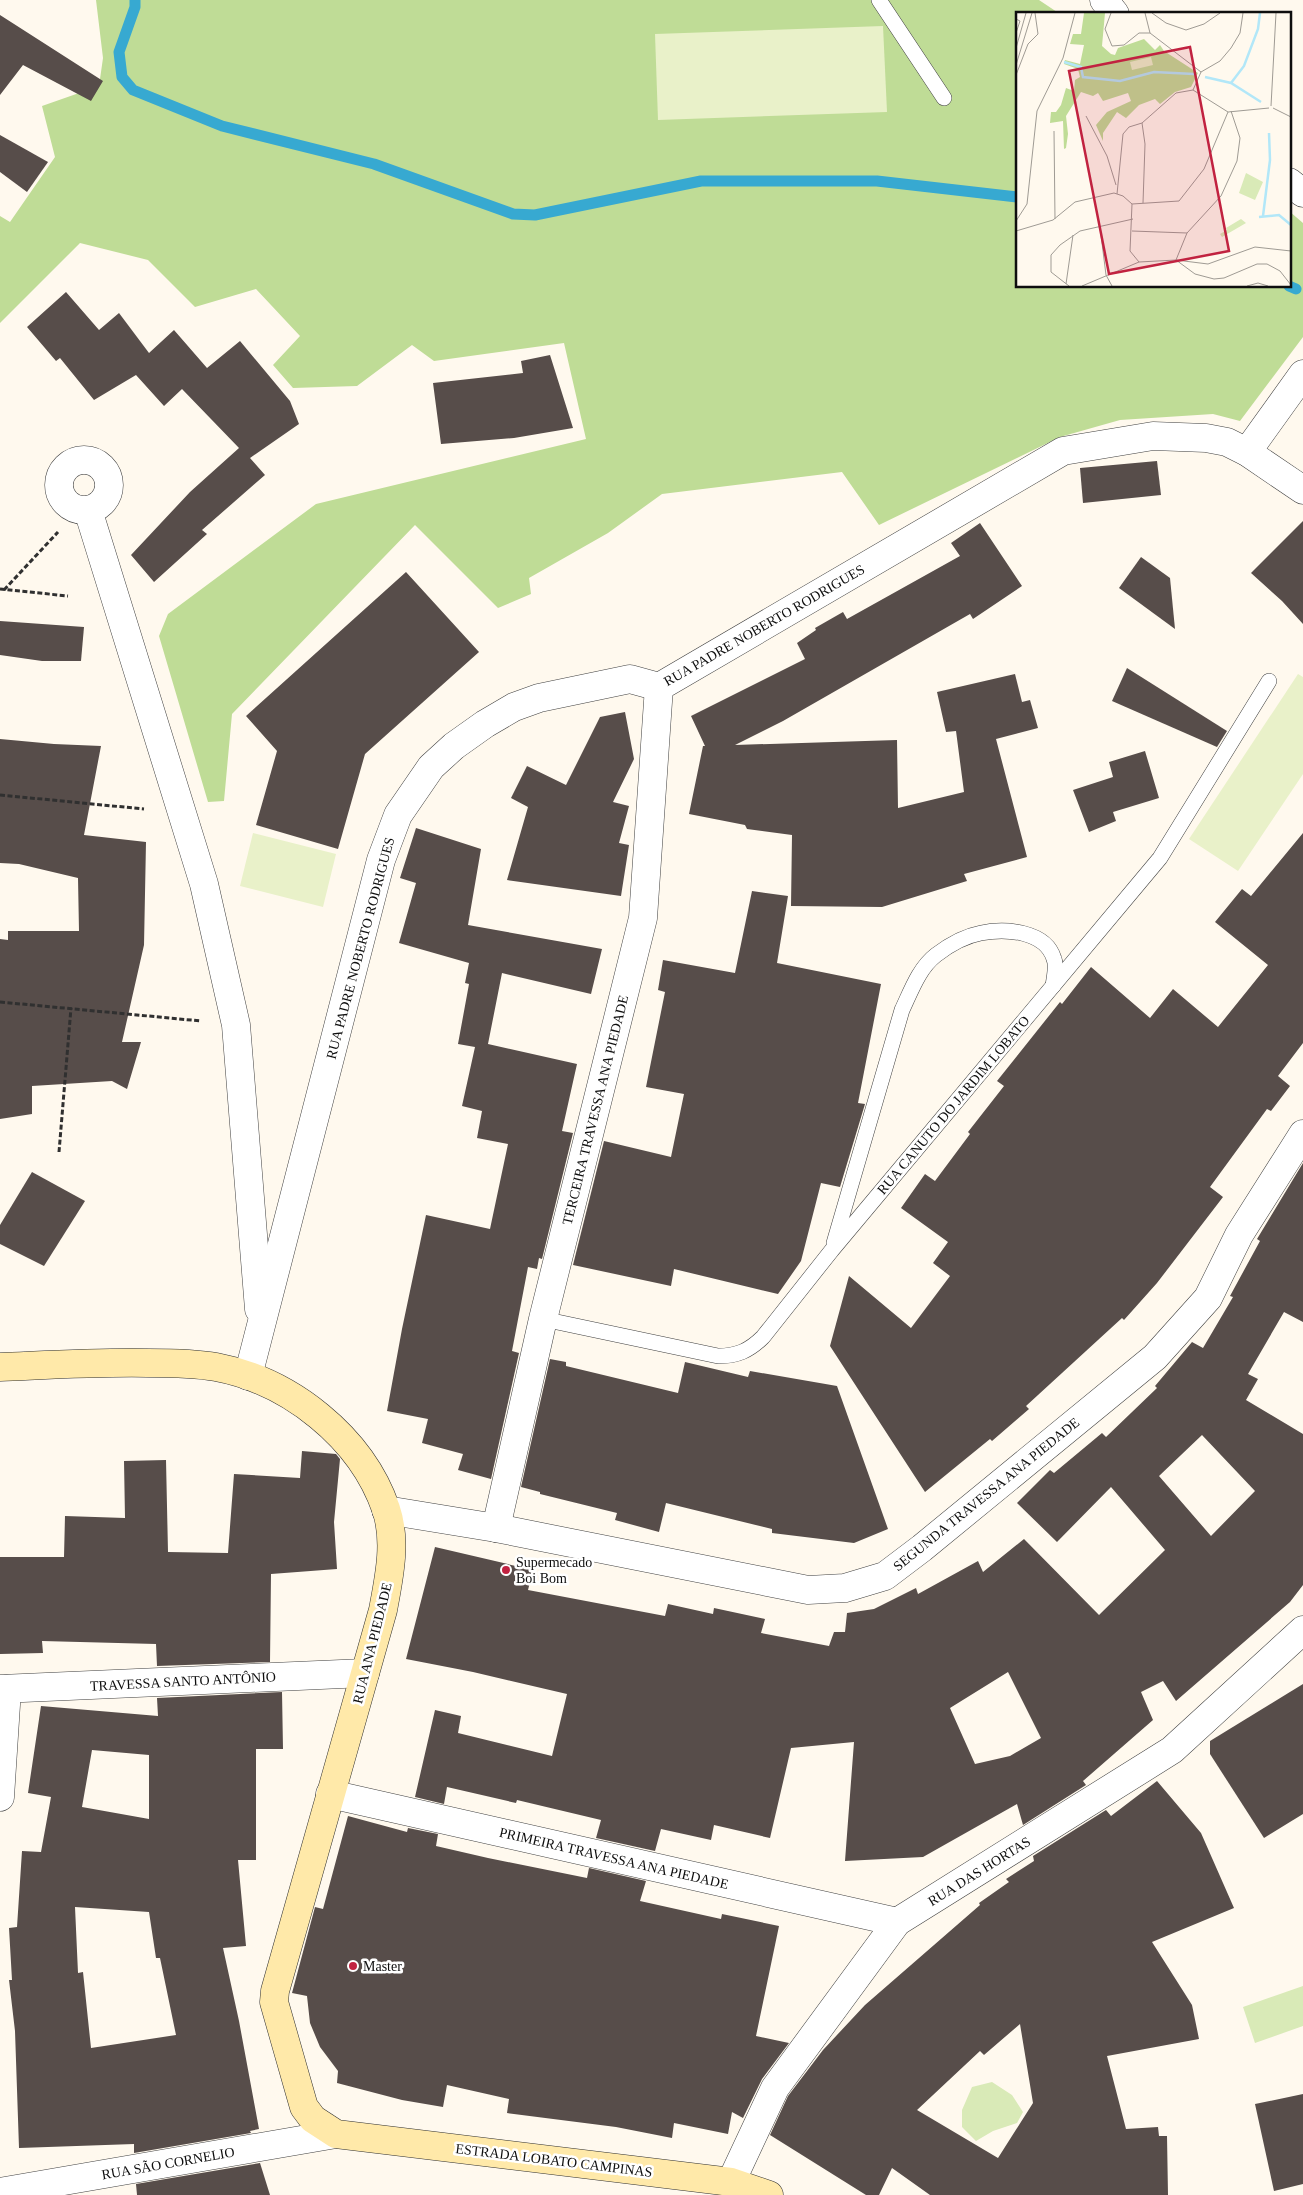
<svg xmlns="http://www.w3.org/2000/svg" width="1303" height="2195" viewBox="0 0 1303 2195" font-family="'Times New Roman',serif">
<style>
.green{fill:#d9eab7}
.forest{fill:#bfdc96}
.pitch{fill:#e9f1c9}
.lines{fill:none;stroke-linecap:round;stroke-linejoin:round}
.stream{stroke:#37a9d1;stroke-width:11}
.building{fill:#574d4a;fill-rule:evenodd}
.service-casing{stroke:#414141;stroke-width:16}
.minor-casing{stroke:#414141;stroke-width:29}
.tertiary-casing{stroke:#414141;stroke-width:29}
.secondary-casing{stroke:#303030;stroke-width:29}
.path{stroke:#303030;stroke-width:3;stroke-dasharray:5 2.5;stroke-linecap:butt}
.service{stroke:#fff;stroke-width:15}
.minor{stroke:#fff;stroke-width:28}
.tertiary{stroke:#fff;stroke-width:28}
.secondary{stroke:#ffe9a9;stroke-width:28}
.poi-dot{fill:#c12240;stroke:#fff;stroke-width:2}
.labels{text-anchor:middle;stroke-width:5;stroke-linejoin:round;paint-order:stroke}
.street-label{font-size:14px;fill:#0e0e0e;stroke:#fff}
.poi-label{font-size:14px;fill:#0e0e0e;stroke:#fff;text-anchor:start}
.inset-river{fill:none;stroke:#b2e7f8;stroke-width:2.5}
.inset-road{fill:none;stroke:#9f9b94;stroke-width:1}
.view{fill:#c12240;fill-opacity:0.15;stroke:#c12240;stroke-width:2.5}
.inset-edge{fill:none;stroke:#0e0e0e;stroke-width:2.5}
</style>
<rect width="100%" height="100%" fill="#fff9ee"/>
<g class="green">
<polygon points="1303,1986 1303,2026 1255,2043 1243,2007"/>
<polygon points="992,2082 1012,2095 1023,2112 1017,2123 993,2131 976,2141 962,2127 962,2110 972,2087"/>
</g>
<polygon class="forest" points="96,0 1039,0 1060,14 1017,14 1017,286 1289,286 1289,211 1303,223 1303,337 1240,421 1213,414 1120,420 1060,437 879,525 842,472 662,494 608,533 529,578 531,594 498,608 415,525 232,714 224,801 208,802 159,636 168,614 316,504 586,439 564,343 434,361 412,345 357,386 293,388 273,365 300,336 256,289 195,307 148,260 80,243 0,323 0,216 10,222 55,157 42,106 99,86 103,58"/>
<g class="pitch">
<polygon points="883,26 887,112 658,120 655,34"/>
<polygon points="1298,674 1303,677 1303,774 1238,871 1189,839"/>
<polygon points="253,833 336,854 323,907 240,886"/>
</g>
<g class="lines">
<g class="stream">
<polyline points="135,0 135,7 119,52 122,77 133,90 222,126 374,164 513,214 535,215 701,181 877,181 1017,197"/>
<polyline points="1289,286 1296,289"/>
</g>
</g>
<g class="building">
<polygon points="0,15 103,81 91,101 23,65 0,95"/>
<polygon points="0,135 48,162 27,192 0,172"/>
<polygon points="66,292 99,330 119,313 149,353 174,330 207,368 240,341 290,401 299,424 250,458 265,475 202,530 207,534 154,582 131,555 190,492 239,448 182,389 164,406 136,375 94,400 60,358 56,361 27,327"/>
<polygon points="550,355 573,428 514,438 441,444 433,383 523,373 521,361"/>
<polygon points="1157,461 1161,495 1083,503 1080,468"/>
<polygon points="1303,521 1303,624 1282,601 1251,573"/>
<polygon points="980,523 1022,586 973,619 970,614 783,721 735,745 897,740 898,808 964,792 956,731 946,732 937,692 1015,674 1022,702 1030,700 1038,728 996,739 1027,857 964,874 967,881 882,907 791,906 792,835 747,829 745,825 689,814 703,746 705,746 691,716 805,659 797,643 816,630 815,628 843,612 847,619 960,556 951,543"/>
<polygon points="1141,557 1170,578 1175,629 1119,588"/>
<polygon points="406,572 479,652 365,754 338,849 256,825 277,751 246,716"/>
<polygon points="0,621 84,627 81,661 42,661 0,655"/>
<polygon points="1127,668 1227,731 1217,747 1112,701"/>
<polygon points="625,712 634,759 613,802 629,806 619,843 629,845 621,896 507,880 528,807 511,798 527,766 566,785 600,717"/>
<polygon points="0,739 54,744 101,746 84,835 146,842 144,945 122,1042 141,1042 127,1089 112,1081 32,1086 32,1114 0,1119 0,939 8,940 8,931 79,931 78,878 19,864 0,863"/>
<polygon points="1145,751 1159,798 1113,812 1116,821 1089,832 1073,790 1113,777 1109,762"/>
<polygon points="416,828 481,849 468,925 602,949 591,994 502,973 488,1044 577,1064 562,1131 573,1133 542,1259 539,1258 537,1269 528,1267 512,1351 519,1353 491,1479 458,1470 463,1454 422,1443 428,1419 387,1411 402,1329 426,1215 490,1229 508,1144 477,1138 482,1111 462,1106 475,1047 458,1044 469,984 465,983 469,963 399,943 416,883 400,878"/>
<polygon points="1303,833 1303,1043 1278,1076 1290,1086 1271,1111 1267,1109 1210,1187 1223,1197 1157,1283 1124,1320 1122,1318 1026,1406 1029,1409 992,1441 990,1439 925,1492 830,1346 849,1276 911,1328 950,1276 933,1263 948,1242 901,1208 925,1174 935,1181 970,1134 968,1132 1004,1086 997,1081 1060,1002 1062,1004 1091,967 1150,1018 1173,989 1218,1027 1268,965 1215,922 1242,889 1251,896"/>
<polygon points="752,891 788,896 777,963 881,984 858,1103 865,1104 840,1187 821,1183 801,1261 778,1294 674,1269 671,1286 573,1265 604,1141 671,1157 684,1094 646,1087 665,992 658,990 663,960 735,973"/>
<path d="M1303,1163V1322L1284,1312L1248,1374L1258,1379L1246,1400L1303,1434V1585L1290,1602L1176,1701L1163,1681L1141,1692L1153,1720L1083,1781L1086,1785L1023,1825L1017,1804L923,1857L845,1861L854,1742L791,1748L770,1838L714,1825L711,1840L661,1829L655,1851L596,1838L601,1820L517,1800L516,1803L447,1787L444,1804L415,1797L435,1710L461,1716L458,1733L552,1756L567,1694L473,1672L406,1659L435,1547L533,1570L528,1590L665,1616L668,1604L713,1614L714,1608L765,1619L761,1633L829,1646L834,1632H845L847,1613L874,1609L916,1588L918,1594L978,1561L983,1572L1024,1539L1099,1615L1165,1550L1111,1487L1057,1542L1017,1503L1050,1470L1054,1473L1102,1433L1106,1437L1157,1388L1155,1386L1192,1342L1203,1348L1233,1297L1230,1296L1260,1241L1257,1239ZM1202,1435L1255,1491L1211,1536L1159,1476ZM1008,1672L1041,1738L1010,1756L975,1764L950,1708Z"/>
<polygon points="32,1172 85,1201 44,1266 0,1244 0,1225"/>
<polygon points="550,1359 566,1362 566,1366 678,1393 685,1362 748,1377 750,1371 837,1386 888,1529 854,1543 772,1533 772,1529 666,1503 659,1532 615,1520 617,1513 540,1494 540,1492 521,1487"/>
<polygon points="302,1451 336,1454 340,1459 334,1522 337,1569 271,1574 270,1662 157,1666 156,1644 42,1641 43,1653 0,1654 0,1557 64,1557 65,1516 125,1518 124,1461 166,1460 168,1552 228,1553 234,1474 300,1478"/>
<polygon points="1303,1684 1303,1814 1264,1838 1210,1754 1210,1741"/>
<path d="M282,1692L283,1749H256V1860H238L246,1946L223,1948L239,2021L259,2129L250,2131L251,2133L134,2153V2144L19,2148L15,2031L9,1980H12L9,1928L17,1927L22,1851L41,1852L51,1797L28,1793L41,1706L158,1716L157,1698ZM92,1750L149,1755V1819L82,1807ZM75,1907L149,1912L156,1958H160L176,2035L91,2048L83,1972L78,1973Z"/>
<path d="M1157,1781L1201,1833L1234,1908L1152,1942L1192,2005L1199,2039L1107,2056L1126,2129L1158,2127L1159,2136H1167L1168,2195H930L892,2168L879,2195H866L770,2135L788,2096L823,2050L865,2005L980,1905L979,1903L1009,1882L1006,1879L1034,1861L1033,1856L1106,1810L1111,1816ZM1020,2024L1033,2103L998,2158L917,2110L980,2051L984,2055Z"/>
<polygon points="348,1816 407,1832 408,1828 438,1834 436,1846 488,1858 587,1878 589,1868 646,1881 640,1901 721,1919 722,1914 779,1926 756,2036 789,2043 762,2079 743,2118 732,2112 728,2134 674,2123 672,2138 616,2127 507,2113 509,2099 447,2085 443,2107 402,2100 337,2083 338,2071 320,2047 310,2023 307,1996 292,1993 315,1907 323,1909"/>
<polygon points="1303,2094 1303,2184 1274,2191 1255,2104"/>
<polygon points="260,2163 270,2195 137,2195 136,2184"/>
</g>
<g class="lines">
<g class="service-casing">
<g id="service">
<polyline points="879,0 944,98"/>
<path d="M834,1243L902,1010C911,991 919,968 936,955C949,945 965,936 981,933C1006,928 1046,931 1054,959C1057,966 1054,978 1053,986"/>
<path d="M543,1319L718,1356C737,1356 749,1351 763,1337L832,1250L1160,858L1269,681"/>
</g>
</g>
<g class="minor-casing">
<g id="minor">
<polyline points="1104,0 1115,14"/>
<polyline points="1289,182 1303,193"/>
<polyline points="1247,452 1303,374"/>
<circle cx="84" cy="485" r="25"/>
<polyline points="88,510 204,884 236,1025 259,1309"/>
<polyline points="248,1376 381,860 398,815 431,767 454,746 485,724 514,707 539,698 630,679 659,687 1063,451 1153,436 1206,438 1227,442 1247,452 1303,490"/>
<polyline points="386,1510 496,1528 808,1590 845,1588 885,1576 922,1548 1155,1357 1208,1298 1239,1235 1303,1134"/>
<polyline points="496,1528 543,1319 643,918 659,687"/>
<polyline points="0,1689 365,1673"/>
<polyline points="330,1794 897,1922"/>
<polyline points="0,1797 7,1689"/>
<polyline points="731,2182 775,2088 897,1922 1172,1750 1303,1630"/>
</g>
</g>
<g class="tertiary-casing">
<polyline id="tertiary" points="0,2192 336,2134"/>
</g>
<g class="secondary-casing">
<path id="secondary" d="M0,1367C49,1365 98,1362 148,1363C170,1363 194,1363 216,1367C290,1381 361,1437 386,1509C397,1541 389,1578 383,1610L275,1991L274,2002L304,2107L313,2119L336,2134L731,2182L769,2195"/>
</g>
<g class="path">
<polyline points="0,589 68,596"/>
<polyline points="4,590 58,532"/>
<polyline points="0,795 144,809"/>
<polyline points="0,1002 201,1021"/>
<polyline points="59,1152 71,1008"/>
</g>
<use href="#service" class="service"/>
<use href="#minor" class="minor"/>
<use href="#tertiary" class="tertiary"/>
<use href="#secondary" class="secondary"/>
</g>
<g class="poi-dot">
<circle cx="506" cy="1570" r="5"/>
<circle cx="353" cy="1966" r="5"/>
</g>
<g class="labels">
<g class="street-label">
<text transform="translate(764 625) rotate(-30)" y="5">RUA PADRE NOBERTO RODRIGUES</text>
<text transform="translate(360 948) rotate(-75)" y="5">RUA PADRE NOBERTO RODRIGUES</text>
<text transform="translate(953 1105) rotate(-50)" y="5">RUA CANUTO DO JARDIM LOBATO</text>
<text transform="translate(595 1110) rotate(-76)" y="5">TERCEIRA TRAVESSA ANA PIEDADE</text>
<text transform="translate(986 1494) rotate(-39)" y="5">SEGUNDA TRAVESSA ANA PIEDADE</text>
<text transform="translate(372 1643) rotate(-76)" y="5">RUA ANA PIEDADE</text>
<text transform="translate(183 1681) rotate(-3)" y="5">TRAVESSA SANTO ANTÔNIO</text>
<text transform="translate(614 1858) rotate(13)" y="5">PRIMEIRA TRAVESSA ANA PIEDADE</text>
<text transform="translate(979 1871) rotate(-32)" y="5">RUA DAS HORTAS</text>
<text transform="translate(554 2160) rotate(7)" y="5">ESTRADA LOBATO CAMPINAS</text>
<text transform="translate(168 2163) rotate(-10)" y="5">RUA SÃO CORNELIO</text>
</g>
<g class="poi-label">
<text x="516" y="1567">Supermecado<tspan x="516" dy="16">Boi Bom</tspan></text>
<text x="363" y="1971">Master</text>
</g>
</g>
<g transform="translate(1016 12)">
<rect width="275" height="275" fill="#fff9ee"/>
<path d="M230,161L247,170L239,188L223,181ZM225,207L230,211L206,225L204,222L211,218L210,216Z" fill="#d9eab7"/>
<path d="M68,1H89L86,34L95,42L99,43L102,36L128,27L139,38L144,33L148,39L182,61L175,75L159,80L144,92L139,87L123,93L110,106L101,100L87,121V129L80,113L91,100L115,89L112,81L87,89L82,81L77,84L65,80L50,104L52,122L50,136L48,137L47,109L34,111L35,100H40L45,93L50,76L58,79L59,68L64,65L62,57L48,52L49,48L64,52L68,33L54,32L57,22H65Z" fill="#bfdc96"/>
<path d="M135,45L137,53L116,58L114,50Z" fill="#e9f1c9"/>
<path class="inset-river" d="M48,50L65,55L67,65L104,69L138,60L178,62M189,65L215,71L245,90M215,71L228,54L242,17L244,1M247,204L254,148L253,121M243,205L263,203L275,213"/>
<path class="inset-road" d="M95,1L89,17L96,34L108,33L123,21H134L185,60M129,1L134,21M136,1L150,11L170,18L188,12L204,1M0,7L4,9L0,21M0,36L10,1M0,53L16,1M0,63L12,32L22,22L19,1M177,78L185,60L204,49L215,36L224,21L227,1M255,94L260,1M257,96L275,105M215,99L224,126L221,149L205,184L171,221L160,248L179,262L198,267L208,266L241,252H251L264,259L275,273M70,104L91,144L100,173M126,111L129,132L127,191M38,119L39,207M101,182L107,122L113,115L126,111L160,81L177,78L212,100L253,96M116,192L163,189L188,157L212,100M0,209L11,192L21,99L47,46L59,1M84,215L90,263L96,274M0,219L37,208L59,190L98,181L107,184L116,192L114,239L123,250L160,248L192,252L239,235L275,239M116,219L171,221M50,272L57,223M53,274L35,260V243L44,233L64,219L117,207M66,274L123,250M231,274L242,271L252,274"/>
<path class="view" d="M174,35L213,239L93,262L53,59Z"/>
<rect width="275" height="275" class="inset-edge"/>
</g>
</svg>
